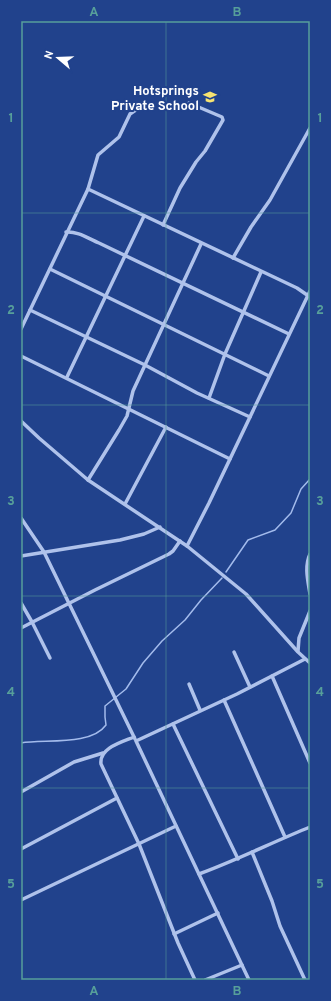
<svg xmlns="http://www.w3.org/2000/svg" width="331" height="1001" viewBox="0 0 331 1001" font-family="Overpass,sans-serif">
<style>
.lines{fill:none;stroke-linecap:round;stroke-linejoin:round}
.stream{stroke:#a3bbec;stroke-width:1.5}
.minor{stroke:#afc2eb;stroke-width:3.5}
.grid{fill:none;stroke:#579f9a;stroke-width:1;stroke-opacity:0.55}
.labels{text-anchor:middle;stroke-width:4;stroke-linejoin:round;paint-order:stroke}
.poi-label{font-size:13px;font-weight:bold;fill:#fff;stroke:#21428c;text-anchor:end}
.neatline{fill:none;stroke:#579f9a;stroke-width:1.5}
.grid-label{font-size:13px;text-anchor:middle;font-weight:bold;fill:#579f9a}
</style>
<rect width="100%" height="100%" fill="#21428c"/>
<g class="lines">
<g class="stream">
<polyline points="226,572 248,540 275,530 291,513 301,489 310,479"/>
<path d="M21,743C45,739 91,746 106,725L105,717V706L126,689L143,663L162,641L185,620L201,600L222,578"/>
</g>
<g class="minor">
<polyline points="88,189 98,155 119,137 130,114 140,107"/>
<polyline points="163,225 180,188 196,162 205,151 223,120 222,117 189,103"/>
<path d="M66,232C78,231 89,239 99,243L289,334"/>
<polyline points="233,258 251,227 270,200 310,128"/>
<polyline points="50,269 269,376"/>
<polyline points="30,310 145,365 197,393 250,417"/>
<polyline points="21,329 88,189 297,288 310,297"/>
<polyline points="21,356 230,459"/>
<polyline points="67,377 144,216"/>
<polyline points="209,398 225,354 261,272"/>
<polyline points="21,421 39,438 88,480 187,546 246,594 298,652 310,663"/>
<polyline points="88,480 119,430 127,416 133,391 201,244"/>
<polyline points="125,504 166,427"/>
<polyline points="21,518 44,552 135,739"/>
<polyline points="187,546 209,503 310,291"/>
<path d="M310,554C304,567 308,581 310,594"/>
<polyline points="21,556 120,540 144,534 160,527"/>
<polyline points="21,603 32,622 50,658"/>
<polyline points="21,628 95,590 169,554 173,551 180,541"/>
<polyline points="298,651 299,638 310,611"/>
<polyline points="234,652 250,687"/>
<polyline points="272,676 310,763"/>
<polyline points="189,684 200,710"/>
<polyline points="224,700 285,837"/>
<polyline points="173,724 238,859"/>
<path d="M134,737C122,742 99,748 101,764L139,844L178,943L195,980"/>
<polyline points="21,792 74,762 103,753"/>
<polyline points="21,849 117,798"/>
<polyline points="252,852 272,901 280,926 305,980"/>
<path d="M199,874C237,860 273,842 310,827"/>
<polyline points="21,900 176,826"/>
<polyline points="174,934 218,913"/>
<polyline points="205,980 242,965"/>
<polyline points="249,980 136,741 237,694 305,659"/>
</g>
</g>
<path class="grid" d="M166,21V980M21,213H310M21,405H310M21,596H310M21,788H310"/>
<defs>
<g id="school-bare" transform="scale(1.08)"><path d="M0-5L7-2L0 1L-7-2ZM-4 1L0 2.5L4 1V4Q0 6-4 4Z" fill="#f8e371" stroke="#21428c" stroke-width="2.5" paint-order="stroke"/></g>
</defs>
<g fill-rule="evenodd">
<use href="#school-bare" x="210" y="97"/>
</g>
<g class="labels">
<g class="poi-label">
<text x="199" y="95">Hotsprings<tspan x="199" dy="15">Private School</tspan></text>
</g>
</g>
<rect width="331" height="1001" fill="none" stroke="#21428c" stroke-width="44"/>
<g transform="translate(58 58) rotate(289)" stroke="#21428c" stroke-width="3" paint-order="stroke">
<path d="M0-3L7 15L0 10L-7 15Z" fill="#ffffff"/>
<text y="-6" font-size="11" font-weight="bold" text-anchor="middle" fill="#ffffff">N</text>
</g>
<rect x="22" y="22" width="287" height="957" class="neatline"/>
<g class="grid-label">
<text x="94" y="16">A</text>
<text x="237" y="16">B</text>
<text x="11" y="122">1</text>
<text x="320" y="122">1</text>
<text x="11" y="314">2</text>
<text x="320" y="314">2</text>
<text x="11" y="505">3</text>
<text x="320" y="505">3</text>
<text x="11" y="696">4</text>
<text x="320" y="696">4</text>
<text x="11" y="888">5</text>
<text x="320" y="888">5</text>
<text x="94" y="995">A</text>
<text x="237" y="995">B</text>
</g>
</svg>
